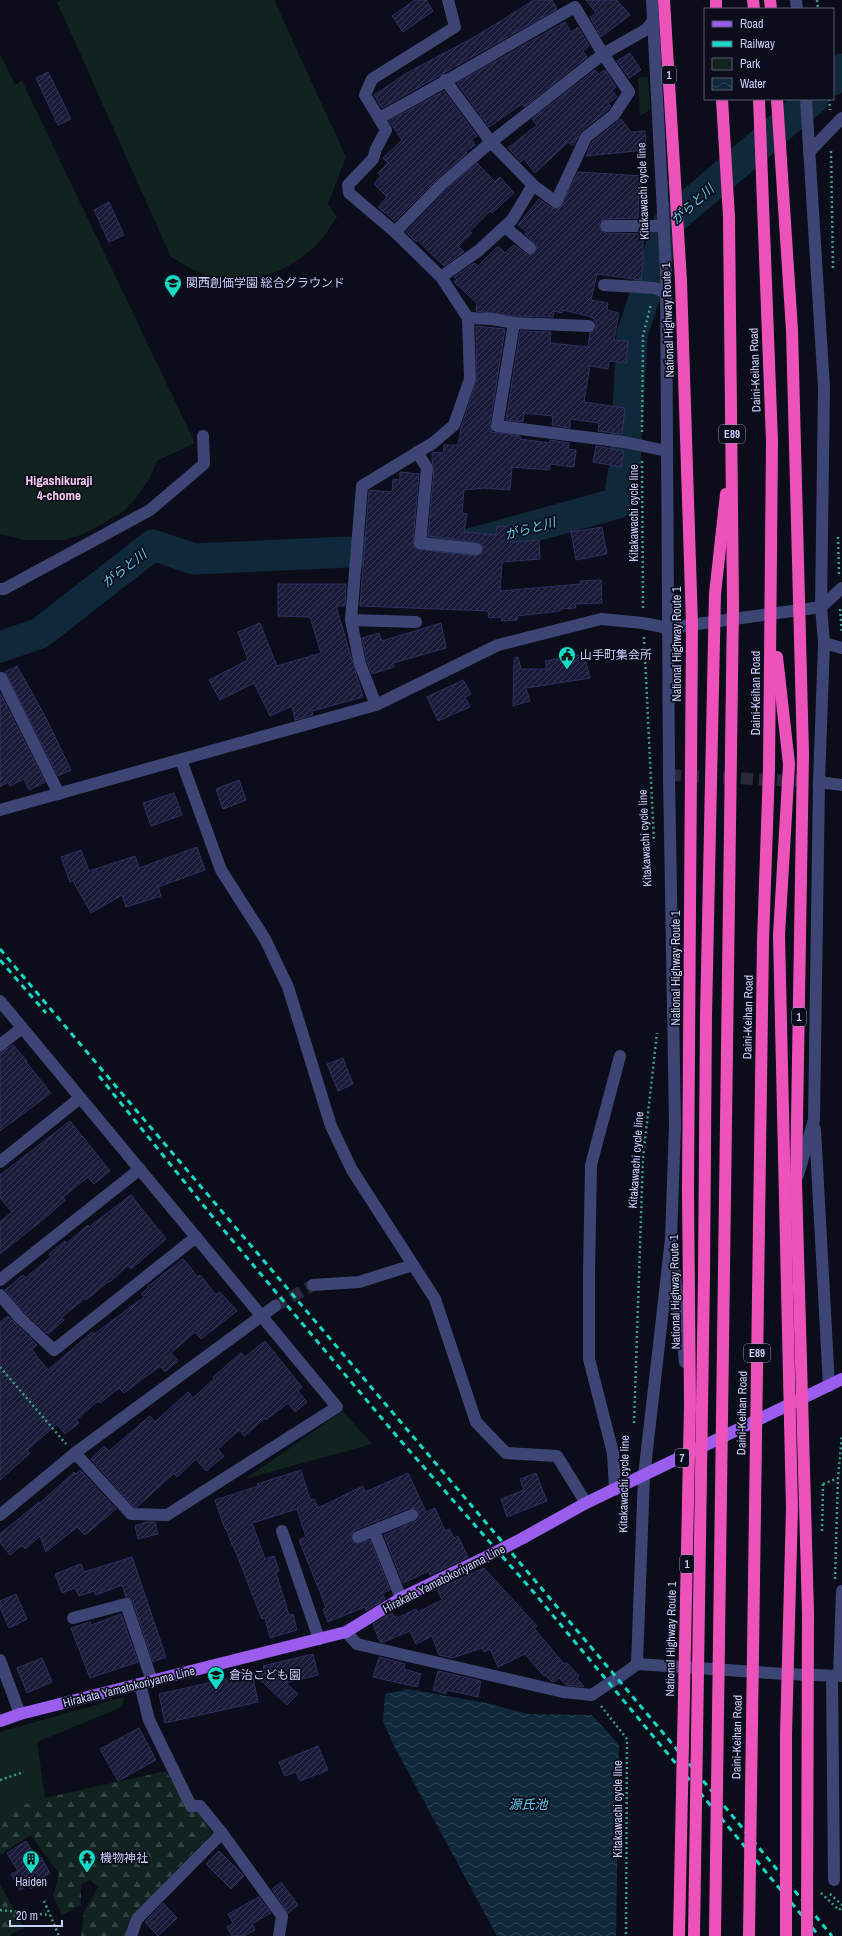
<svg xmlns="http://www.w3.org/2000/svg" width="842" height="1936" viewBox="0 0 842 1936" font-family="'Archivo Narrow','Noto Sans JP',sans-serif">
<style>
.forest{fill:url(#forest-firs)}
.park{fill:#10231e}
.water{fill:url(#water-waves)}
.lines{fill:none;stroke-linecap:round;stroke-linejoin:round}
.river{stroke:#0f293a;stroke-width:31}
.building{fill:url(#building-hatch);stroke:#2f2f62}
.minor-tunnel{stroke:#282a3c;stroke-width:12;stroke-dasharray:12 6;stroke-linecap:butt}
.path{stroke:#38a085;stroke-width:2.5;stroke-dasharray:2 3;stroke-linecap:butt}
.minor{stroke:#3c4574;stroke-width:12}
.major{stroke:#9b5dee;stroke-width:12}
.highway{stroke:#ed52bb;stroke-width:12}
.rail{stroke:#16dac6;stroke-width:3;stroke-dasharray:6 5;stroke-linecap:butt}
.path-bridge{stroke:#38a085;stroke-width:2.5;stroke-dasharray:2 3;stroke-linecap:butt}
.major-bridge{stroke:#9b5dee;stroke-width:12}
.highway-bridge{stroke:#ed52bb;stroke-width:12}
.labels{text-anchor:middle;stroke-width:3.5;stroke-linejoin:round;paint-order:stroke}
.shield{fill:#0c0d1a;stroke:#9194b7;stroke-width:1}
.shield-label{font-size:11px;font-weight:bold;fill:#cacefa}
.street-label{font-size:12px;fill:#cacefa;stroke:#0c0d1a}
.poi-label{font-size:12px;fill:#cacefa;stroke:#0c0d1a;text-anchor:start}
.water-label{font-size:13px;font-style:italic;fill:#63caef;stroke:#0c0d1a}
.neighbourhood-label{font-size:13px;font-weight:bold;fill:#faccf2;stroke:#0c0d1a}
</style>
<defs>
<pattern id="forest-firs" width="22" height="20" patternUnits="userSpaceOnUse"><rect width="22" height="20" fill="#10231e"/><path d="M5 1l3.5 6h-7zM16 11l3.5 6h-7z" fill="#314240"/></pattern>
<pattern id="water-waves" width="16" height="10" patternUnits="userSpaceOnUse"><rect width="16" height="10" fill="#0f293a"/><path d="M0 5q4-4 8 0t8 0" fill="none" stroke="#314757"/></pattern>
<pattern id="building-hatch" width="6" height="6" patternUnits="userSpaceOnUse"><rect width="6" height="6" fill="#1a1a39"/><path d="M-1 1l2-2M0 6l6-6M5 7l2-2" fill="none" stroke="#3a3a57"/></pattern>
</defs>
<rect width="100%" height="100%" fill="#0c0d1a"/>
<g class="forest">
<polygon points="166,1771 190,1811 201,1814 212,1833 134,1914 125,1936 81,1936 84,1912 98,1887 90,1879 81,1885 81,1905 62,1915 53,1896 59,1874 31,1835 0,1855 0,1812 45,1798"/>
<polygon points="0,1884 24,1928 11,1934 11,1936 0,1936"/>
</g>
<g class="park">
<path d="M61,0H274L346,157L328,204L337,217C331,225 326,235 319,242C291,270 258,284 218,278C201,276 185,265 171,257L57,2Z"/>
<polygon points="0,54 15,85 22,81 195,443 157,461 149,479 136,498 124,511 84,534 63,540 25,540 0,534"/>
<polygon points="648,77 650,110 640,116 638,78"/>
<polygon points="343,1411 372,1444 245,1479"/>
<polygon points="124,1697 122,1707 37,1742 45,1798 0,1812 0,1732"/>
</g>
<polygon class="water" points="408,1689 487,1703 528,1714 592,1715 619,1745 616,1936 497,1936 394,1746 383,1721 385,1694"/>
<g class="lines">
<g class="river">
<polyline points="833,80 842,69"/>
<polyline points="0,647 40,633 153,545 194,559 459,547 618,503 625,464 632,335 669,222 813,99"/>
</g>
</g>
<g class="building">
<polygon points="415,0 426,0 433,11 403,32 392,16"/>
<polygon points="534,0 552,0 557,9 382,108 374,95 407,73 478,35"/>
<polygon points="586,0 617,0 630,15 601,37 590,17 596,13"/>
<polygon points="565,22 571,32 578,27 589,46 583,51 587,57 524,107 522,104 489,127 457,83"/>
<polygon points="630,53 641,70 629,78 617,61"/>
<polygon points="595,70 598,74 605,70 616,87 612,90 617,97 608,103 611,106 608,110 581,131 573,146 568,142 535,173 524,159 521,162 508,148 537,125 532,119"/>
<polygon points="48,72 71,119 58,125 36,78"/>
<polygon points="444,91 477,136 472,139 475,145 466,151 467,153 437,179 395,221 378,207 387,197 374,184 381,176 378,173 388,163 383,158 402,140 389,121"/>
<polygon points="621,119 631,132 645,131 646,150 586,156 592,142"/>
<polygon points="477,163 495,182 500,177 514,193 492,213 490,211 470,231 472,233 458,246 464,252 444,266 417,240 416,242 406,232 447,189"/>
<polygon points="578,172 643,176 642,191 639,191 638,218 606,219 600,222 599,226 600,230 606,233 643,234 643,264 641,280 597,274 591,300 608,303 607,310 619,313 614,340 628,341 626,363 609,361 608,369 590,366 584,402 625,408 622,434 598,431 599,423 570,419 570,428 552,425 553,416 524,413 523,422 506,420 520,331 551,332 550,343 588,347 590,333 596,330 596,323 592,317 563,310 562,313 554,311 553,317 515,316 476,311 477,303 454,282 457,279 454,277 474,263 478,266 498,246 505,253 514,245 528,255 535,253 537,245 525,234 527,232 518,225 539,199 552,208 560,208"/>
<polygon points="109,202 124,235 109,242 94,210"/>
<polygon points="476,326 505,329 490,425 492,432 520,436 520,439 550,443 550,440 569,443 568,449 576,450 574,467 550,464 549,470 512,467 510,490 484,488 464,490 462,513 467,514 464,532 496,535 497,526 511,527 510,542 539,540 540,559 502,562 500,591 581,584 580,581 601,580 602,603 575,604 576,608 560,609 560,611 517,616 517,620 502,621 501,617 489,618 488,611 360,606 369,490 392,492 393,479 400,480 400,472 419,474 413,542 415,549 475,556 482,553 483,546 477,542 428,536 434,469 432,461 432,452 443,453 444,445 458,445 461,428 477,379"/>
<polygon points="596,446 624,451 621,467 593,462"/>
<polygon points="602,527 607,554 576,560 571,531 578,531"/>
<polygon points="278,584 346,584 345,606 336,606 363,697 312,711 313,715 295,720 292,706 270,716 254,683 220,700 209,680 248,660 238,632 260,623 277,666 321,653 310,617 278,616"/>
<polygon points="441,623 446,648 393,663 394,667 372,674 367,662 362,638 379,633 382,641"/>
<polygon points="584,654 590,678 526,688 530,701 513,706 514,658 518,657 521,669 547,669 545,661"/>
<polygon points="17,666 45,716 71,770 58,776 5,672"/>
<polygon points="463,680 471,694 465,697 470,707 438,721 427,697"/>
<polygon points="0,693 45,782 29,790 24,779 10,786 8,782 0,787"/>
<polygon points="239,780 246,800 223,809 216,789"/>
<polygon points="174,793 182,815 151,826 143,803"/>
<polygon points="197,847 205,870 158,887 161,896 126,907 122,895 91,913 73,881 70,882 61,857 81,850 89,871 135,856 139,868"/>
<polygon points="13,1045 27,1061 26,1062 51,1093 0,1131 0,1052"/>
<polygon points="343,1058 353,1084 338,1091 327,1064"/>
<polygon points="70,1121 110,1171 94,1184 88,1177 63,1197 65,1200 45,1218 0,1254 0,1222 12,1212 0,1198 0,1175"/>
<polygon points="131,1195 166,1239 131,1269 128,1265 110,1282 109,1281 86,1300 85,1298 61,1318 64,1320 48,1334 25,1313 5,1290 23,1275 25,1278 51,1257 49,1254 65,1241 67,1243 88,1225 89,1227"/>
<polygon points="183,1259 198,1277 200,1275 216,1295 220,1292 237,1311 201,1339 195,1332 171,1353 178,1361 165,1372 160,1366 124,1393 119,1388 100,1403 98,1401 76,1420 79,1423 65,1434 57,1424 27,1450 30,1453 0,1480 0,1322 8,1316 37,1345 32,1350 48,1370 92,1332 94,1334 144,1297 141,1294 148,1288 147,1287"/>
<polygon points="265,1341 302,1387 298,1391 307,1402 295,1412 288,1403 266,1420 265,1418 244,1436 239,1430 218,1449 224,1456 206,1471 196,1459 177,1477 174,1473 137,1507 134,1507 91,1459 104,1446 109,1451 150,1416 155,1422 188,1392 193,1398 214,1379 213,1377 241,1353 245,1357"/>
<polygon points="80,1470 116,1509 85,1535 77,1527 46,1552 40,1536 25,1549 22,1545 10,1555 0,1542 0,1534 39,1502 40,1503 74,1472 76,1474"/>
<polygon points="301,1470 310,1500 314,1499 318,1508 363,1486 365,1492 408,1473 426,1512 435,1508 445,1531 449,1529 454,1538 458,1536 468,1557 430,1575 429,1571 403,1583 384,1535 418,1520 419,1516 417,1509 409,1508 355,1530 351,1536 351,1540 357,1544 370,1540 390,1590 382,1593 385,1599 366,1611 365,1607 328,1622 323,1609 326,1608 320,1592 299,1540 306,1537 297,1509 252,1523 265,1559 274,1556 279,1571 276,1573 289,1615 293,1614 297,1630 270,1638 265,1618 262,1619 233,1545 232,1545 226,1528 225,1529 215,1500 258,1486 257,1484"/>
<polygon points="536,1473 547,1501 507,1517 501,1499 524,1490 520,1479"/>
<polygon points="147,1522 155,1522 158,1534 138,1539 135,1526"/>
<polygon points="132,1557 166,1657 153,1662 133,1602 126,1597 122,1585 96,1595 94,1591 79,1596 75,1588 62,1593 55,1574 81,1564 84,1572"/>
<polygon points="484,1568 537,1626 534,1628 564,1664 566,1662 579,1676 577,1678 584,1687 566,1685 559,1678 554,1682 551,1681 545,1675 544,1676 525,1654 498,1667 490,1649 484,1652 482,1648 452,1658 439,1655 432,1636 416,1644 410,1631 383,1642 380,1642 373,1624 392,1613 394,1617 396,1616 397,1618 416,1609 418,1612 442,1600 437,1589"/>
<polygon points="16,1594 27,1619 9,1628 0,1607 0,1601"/>
<polygon points="121,1614 138,1662 90,1678 71,1628 90,1622 91,1625"/>
<polygon points="313,1654 318,1675 286,1683 298,1694 287,1705 253,1673 264,1671 263,1666"/>
<polygon points="379,1657 405,1664 404,1669 421,1674 417,1687 373,1677"/>
<polygon points="42,1658 52,1682 27,1693 17,1668"/>
<polygon points="438,1671 481,1681 478,1697 447,1690 446,1694 433,1690"/>
<polygon points="252,1673 258,1702 165,1723 159,1694"/>
<polygon points="139,1728 156,1760 118,1781 100,1749"/>
<polygon points="318,1746 328,1770 300,1781 296,1772 285,1776 279,1762"/>
<polygon points="26,1841 37,1859 41,1857 50,1873 44,1876 46,1880 30,1889 28,1885 20,1890 11,1874 18,1871 7,1853"/>
<polygon points="219,1851 244,1876 231,1889 206,1864"/>
<polygon points="281,1882 298,1905 288,1913 272,1889"/>
<polygon points="259,1897 271,1913 252,1924 255,1930 244,1936 232,1936 227,1927 233,1923 228,1914"/>
<polygon points="163,1903 177,1918 158,1936 145,1922"/>
</g>
<g class="lines">
<g class="minor-tunnel">
<polyline points="669,775 819,782"/>
<polyline points="275,1306 313,1285"/>
</g>
<g class="path">
<polyline points="817,0 818,9"/>
<polyline points="829,99 830,110"/>
<polyline points="831,151 833,270"/>
<polyline points="642,432 643,336 651,304"/>
<polyline points="642,461 643,608"/>
<polyline points="838,537 839,574"/>
<polyline points="840,609 842,634"/>
<polyline points="644,637 654,842"/>
<polyline points="0,1367 66,1444"/>
<polyline points="634,1423 643,1158 657,1033"/>
<polyline points="823,1484 838,1478 842,1435"/>
<polyline points="835,1579 838,1478"/>
<polyline points="601,1706 627,1739 626,1936"/>
<polyline points="0,1780 24,1772"/>
<polyline points="821,1893 839,1910 842,1907"/>
<polyline points="830,1894 842,1905"/>
<polyline points="44,1901 59,1936"/>
<polyline points="0,1910 50,1915"/>
</g>
<g class="minor">
<polyline points="796,0 797,9"/>
<path d="M379,118C445,83 509,44 575,7L603,54L629,92L614,115L586,137L556,202L533,185L491,142L445,80"/>
<polyline points="809,152 842,118"/>
<polyline points="606,226 664,226"/>
<polyline points="505,227 530,248"/>
<polyline points="395,232 442,184 491,142 603,54 647,29 653,20"/>
<polyline points="441,277 478,251 512,220 533,185"/>
<polyline points="604,285 655,288 666,293"/>
<polyline points="468,318 492,319 514,323 497,426 624,442 667,451"/>
<polyline points="514,323 589,326"/>
<polyline points="417,452 427,468 420,543 476,549"/>
<polyline points="0,589 4,589 150,510 204,464 203,436"/>
<polyline points="351,620 416,622"/>
<polyline points="824,643 842,648"/>
<polyline points="1,678 59,794"/>
<polyline points="376,705 360,664 351,620 362,486 433,443 454,425 470,379 468,318 441,277 395,232 349,193 348,185 373,159 376,149 386,130 365,95 372,79 455,27 448,0"/>
<polyline points="181,760 221,870 265,939 288,987 331,1126 352,1170 435,1299 476,1422 506,1453 557,1456 586,1503"/>
<polyline points="819,782 842,785"/>
<polyline points="0,810 376,705 498,645 601,619 643,623 668,628 821,607 842,588"/>
<polyline points="0,1001 337,1407 167,1515 131,1514 75,1453"/>
<polyline points="0,1045 22,1028"/>
<polyline points="815,1129 829,1386"/>
<polyline points="0,1162 80,1098"/>
<polyline points="798,1175 814,1120 819,782 824,643 821,607 824,388 806,99"/>
<polyline points="673,1259 685,1362"/>
<polyline points="0,1280 140,1169"/>
<polyline points="313,1285 359,1282 413,1265"/>
<polyline points="0,1295 20,1318 54,1350 196,1237"/>
<polyline points="615,1490 613,1453 589,1359 589,1274 591,1165 620,1056"/>
<polyline points="0,1515 79,1450 275,1306"/>
<polyline points="282,1531 319,1639"/>
<polyline points="374,1531 401,1598"/>
<polyline points="358,1537 412,1515"/>
<polyline points="73,1618 126,1604 152,1681"/>
<path d="M346,1632L357,1644L563,1692L592,1695C607,1684 623,1676 637,1664L644,1476L671,1239L675,1125L669,775L666,271L652,0"/>
<polyline points="0,1660 20,1714"/>
<polyline points="637,1664 785,1674 842,1676"/>
<polyline points="832,1676 834,1880"/>
<polyline points="839,1676 842,1591"/>
<polyline points="140,1684 149,1720 191,1806 200,1806 222,1833 282,1916 279,1936"/>
<polyline points="131,1936 137,1919 222,1833"/>
</g>
<g class="major">
<polyline points="523,1538 586,1503 842,1379"/>
<polyline points="0,1721 20,1714 346,1632 401,1598 482,1559"/>
</g>
<g class="highway">
<polyline points="664,0 681,281 692,625 688,1191"/>
<polyline points="716,0 716,9"/>
<polyline points="753,0 754,9"/>
<polyline points="770,0 771,9"/>
</g>
<g class="rail">
<path d="M0,949C277,1278 558,1604 832,1936"/>
<polyline points="0,960 46,1013"/>
<polyline points="99,1076 212,1216 400,1440 531,1589 819,1936"/>
</g>
<polyline class="path-bridge" points="822,1531 823,1484"/>
<polyline class="major-bridge" points="482,1559 523,1538"/>
<g class="highway-bridge">
<polyline points="777,99 792,330 803,754 796,1182 808,1613 807,1936"/>
<polyline points="777,657 789,764 779,935 792,1508 786,1735 786,1936"/>
<polyline points="679,1936 690,1405 688,1191"/>
<polyline points="694,1936 704,1276 706,1016 715,594 726,494"/>
<polyline points="715,1936 733,605 729,217 722,99"/>
<polyline points="749,1936 763,941 769,769 772,441 759,99"/>
</g>
</g>
<defs>
<g id="school-pin" transform="scale(0.9)"><path d="M0 17L-7.5 6A9.5 9.5 0 1 1 7.5 6Z" fill="#16dac6" stroke="#0c0d1a"/><path d="M0-5L7-2L0 1L-7-2ZM-4 1L0 2.5L4 1V4Q0 6-4 4Z" fill="#111"/></g>
<g id="civic-pin" transform="scale(0.9)"><path d="M0 17L-7.5 6A9.5 9.5 0 1 1 7.5 6Z" fill="#16dac6" stroke="#0c0d1a"/><path d="M-.6-6.5H3V-4.5H.6V-3L4-1V1h2V6H-6V1h2V-1L-.6-3ZM-1.2 2.5V6h2.4V2.5Z" fill="#111"/></g>
<g id="temple-pin" transform="scale(0.9)"><path d="M0 17L-7.5 6A9.5 9.5 0 1 1 7.5 6Z" fill="#16dac6" stroke="#0c0d1a"/><path d="M0-6L5-2H3V0L6.5 2.5H4V6H1.5V3h-3V6H-4V2.5H-6.5L-3 0V-2H-5Z" fill="#111"/></g>
<g id="building-pin" transform="scale(0.9)"><path d="M0 17L-7.5 6A9.5 9.5 0 1 1 7.5 6Z" fill="#16dac6" stroke="#0c0d1a"/><path d="M-4-6H4V6H1V3H-1V6H-4ZM-2.5-4.3h1.7v1.8h-1.7ZM.8-4.3h1.7v1.8H.8ZM-2.5-1h1.7V.8h-1.7ZM.8-1h1.7V.8H.8Z" fill="#111"/></g>
</defs>
<g fill-rule="evenodd">
<use href="#school-pin" x="173" y="283"/>
<use href="#civic-pin" x="567" y="655"/>
<use href="#school-pin" x="216" y="1675"/>
<use href="#temple-pin" x="87" y="1858"/>
<use href="#building-pin" x="31" y="1859"/>
</g>
<g class="labels">
<g class="shield">
<rect x="662" y="66" width="14" height="18" rx="3"/>
<rect x="719" y="425" width="26" height="18" rx="3"/>
<rect x="792" y="1008" width="14" height="18" rx="3"/>
<rect x="744" y="1344" width="26" height="18" rx="3"/>
<rect x="675" y="1449" width="14" height="18" rx="3"/>
<rect x="680" y="1555" width="14" height="18" rx="3"/>
</g>
<g class="shield-label">
<text x="669" y="79">1</text>
<text x="732" y="438">E89</text>
<text x="799" y="1021">1</text>
<text x="757" y="1357">E89</text>
<text x="682" y="1462">7</text>
<text x="687" y="1568">1</text>
</g>
<g class="street-label">
<text transform="translate(643 191) rotate(-92)" y="4">Kitakawachi cycle line</text>
<text transform="translate(668 320) rotate(-92)" y="4">National Highway Route 1</text>
<text transform="translate(755 370) rotate(-92)" y="4">Daini-Keihan Road</text>
<text transform="translate(634 513) rotate(-90)" y="4">Kitakawachi cycle line</text>
<text transform="translate(677 644) rotate(-90)" y="4">National Highway Route 1</text>
<text transform="translate(756 693) rotate(-90)" y="4">Daini-Keihan Road</text>
<text transform="translate(645 838) rotate(-93)" y="4">Kitakawachi cycle line</text>
<text transform="translate(676 968) rotate(-90)" y="4">National Highway Route 1</text>
<text transform="translate(748 1017) rotate(-89)" y="4">Daini-Keihan Road</text>
<text transform="translate(636 1160) rotate(-86)" y="4">Kitakawachi cycle line</text>
<text transform="translate(675 1292) rotate(-91)" y="4">National Highway Route 1</text>
<text transform="translate(742 1413) rotate(-89)" y="4">Daini-Keihan Road</text>
<text transform="translate(624 1484) rotate(-89)" y="4">Kitakawachi cycle line</text>
<text transform="translate(444 1579) rotate(-27)" y="4">Hirakata Yamatokoriyama Line</text>
<text transform="translate(671 1639) rotate(-89)" y="4">National Highway Route 1</text>
<text transform="translate(129 1687) rotate(-14)" y="4">Hirakata Yamatokoriyama Line</text>
<text transform="translate(737 1737) rotate(-89)" y="4">Daini-Keihan Road</text>
<text transform="translate(618 1809) rotate(-90)" y="4">Kitakawachi cycle line</text>
</g>
<g class="poi-label">
<text x="186" y="287">関西創価学園 総合グラウンド</text>
<text x="580" y="659">山手町集会所</text>
<text x="229" y="1679">倉治こども園</text>
<text x="100" y="1862">機物神社</text>
<text x="31" y="1886" text-anchor="middle">Haiden</text>
</g>
<g class="water-label">
<text transform="translate(692 204) rotate(-42)" y="5">がらと川</text>
<text transform="translate(530 528) rotate(-15)" y="5">がらと川</text>
<text transform="translate(124 568) rotate(-38)" y="5">がらと川</text>
<text x="528" y="1809">源氏池</text>
</g>
<g class="neighbourhood-label">
<text x="59" y="485">Higashikuraji<tspan x="59" dy="15">4-chome</tspan></text>
</g>
</g>
<rect x="704" y="8" width="130" height="92" fill="#0c0d1a" stroke="#585a74"/>
<rect x="712" y="21" width="20" height="6" fill="#9b5dee" stroke="#585a74"/>
<text x="740" y="28" font-size="12" fill="#cacefa">Road</text>
<rect x="712" y="41" width="20" height="6" fill="#16dac6" stroke="#585a74"/>
<text x="740" y="48" font-size="12" fill="#cacefa">Railway</text>
<rect x="712" y="58" width="20" height="12" fill="#10231e" stroke="#585a74"/>
<text x="740" y="68" font-size="12" fill="#cacefa">Park</text>
<rect x="712" y="78" width="20" height="12" fill="url(#water-waves)" stroke="#585a74"/>
<text x="740" y="88" font-size="12" fill="#cacefa">Water</text>
<path d="M10 1920v6h52v-6" fill="none" stroke="#cacefa" stroke-width="2"/>
<text x="16" y="1920" font-size="12" fill="#cacefa" stroke="#0c0d1a" stroke-width="3" paint-order="stroke">20 m</text>
</svg>
